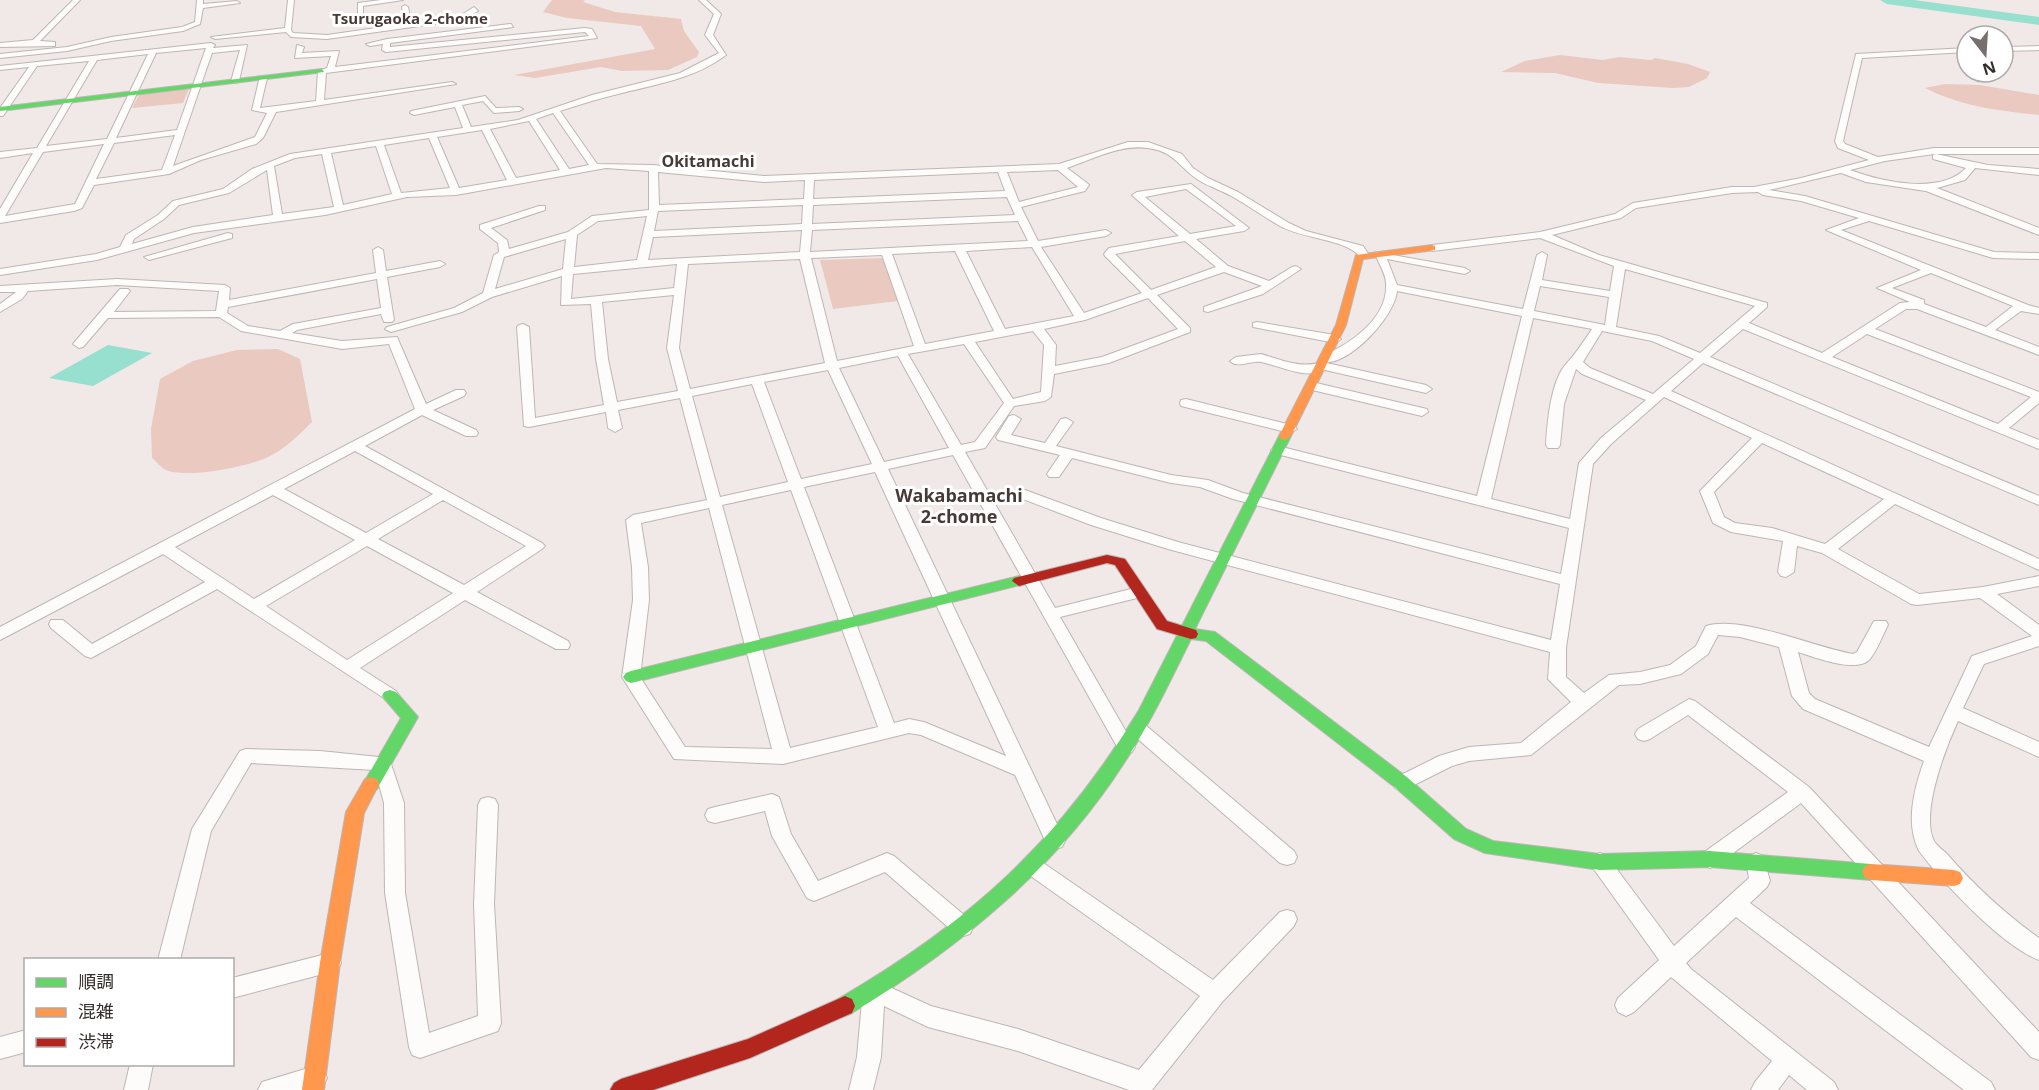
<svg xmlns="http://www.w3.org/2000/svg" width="2039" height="1090" viewBox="0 0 2039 1090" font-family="'Open Sans','Noto Sans JP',sans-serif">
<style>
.green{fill:#eac9c0}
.water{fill:#97dfce}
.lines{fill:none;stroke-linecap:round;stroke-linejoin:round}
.river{fill:#97dfce;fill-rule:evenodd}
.street-casing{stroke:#bcb6b4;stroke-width:2}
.fast-casing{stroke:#bcb6b4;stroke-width:2}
.slow-casing{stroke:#bcb6b4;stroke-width:2}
.jam-casing{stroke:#bcb6b4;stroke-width:2}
.street{fill:#fdfcfb;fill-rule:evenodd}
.fast{fill:#63d668;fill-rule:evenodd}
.slow{fill:#ff974d;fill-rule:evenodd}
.jam{fill:#b3261e;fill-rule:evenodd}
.labels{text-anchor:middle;stroke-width:6;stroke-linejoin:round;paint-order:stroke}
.far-neighbourhood-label{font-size:15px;font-weight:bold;fill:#463a37;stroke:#fff}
.far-quarter-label{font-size:16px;font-weight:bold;fill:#463a37;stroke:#fff}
.neighbourhood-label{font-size:18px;font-weight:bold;fill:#463a37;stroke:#fff}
</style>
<rect width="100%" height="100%" fill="#f1e9e7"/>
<g class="green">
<polygon points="552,0 585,0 583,2 615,12 681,19 684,31 699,52 697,57 668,70 622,71 601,67 535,78 514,75 655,49 641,26 567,18 543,12"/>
<polygon points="1560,55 1603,60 1619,57 1651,60 1655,58 1688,64 1710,72 1707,78 1689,87 1673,88 1598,83 1555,73 1501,72 1525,61"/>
<path d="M1945,84L1980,85L2039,95V115C1999,111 1960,106 1925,88Z"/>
<polygon points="189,89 183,103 132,108 139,95"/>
<polygon points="883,258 898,301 833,309 820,260"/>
<path d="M278,349L300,359L312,422C300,434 287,447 272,455C254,466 186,479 166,470C161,468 156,461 152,458L151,429L160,379L193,361L237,350Z"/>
</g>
<polygon class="water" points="108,345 152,353 93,386 49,378"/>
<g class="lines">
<polygon class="river" points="1880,0 1914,0 2039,17 2039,25 1887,4"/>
<g class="street-casing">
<g id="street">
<polygon points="73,0 80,0 40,41 55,42 55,46 0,47 0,43 33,40"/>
<polygon points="197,0 203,0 203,4 237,1 240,3 203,8 200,24 183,31 111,41 67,51 0,58 0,54 67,47 111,37 182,27 195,22"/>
<polygon points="288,0 294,0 291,30 293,33 327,35 460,16 474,7 478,11 462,20 327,39 291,37 286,32 215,39 211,37 285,28"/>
<polygon points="381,0 403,0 363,6 363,19 385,21 382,23 358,22 358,3"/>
<path d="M699,0H706L721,14L713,35L726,55C696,78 658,84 622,93C601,98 581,104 560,111L597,164L653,165L764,176L1059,164L1128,142H1148L1182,154L1193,168L1208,178L1238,192L1289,223L1306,231L1363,246L1369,255L1360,257C1347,239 1302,239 1280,226C1264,217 1249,206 1233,197C1223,191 1210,187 1200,181C1179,168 1175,151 1147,148C1121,144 1091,160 1067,168L1087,183L1089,185L1085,191L1021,207L1038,241L1106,230L1111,233L1106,236L1041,247L1084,313L1142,293L1105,256L1104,254L1109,248L1179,236L1134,197L1132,195L1137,192L1191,184L1249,228L1244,231L1196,239L1228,266L1269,281L1292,267L1296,266L1301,269L1263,294L1208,312L1204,311V307L1262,286L1224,272L1157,295L1190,328V332L1109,363L1054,374L1051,397L1045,401L1014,406L985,448L965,452L1055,608L1131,589L1137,590L1139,594L1137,598L1060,617L1132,742L1135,747L1132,752L1126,754L1120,752L953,455L888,469L1065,841L1062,847L1055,849L1048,847L1015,775L921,735L909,733L783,764L674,759L622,677L633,600L632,567L626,520L633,515L707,500L680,398L618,410L622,428L615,432L608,428L606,412L529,427L524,426L517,327L519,325L523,324L529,327L535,418L604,405L596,359L591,304L561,305L562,276L492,297L462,312L391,332L385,329L387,327L454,308L483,293L494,255L499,252L498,243L480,229V225L539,206H545V210L491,228L507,240L509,249L568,232L592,216L649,210V171L606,168L456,195L407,197L325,215L194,233L97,260L0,275V269L96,254L120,247L126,235L158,215L173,201L223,189L252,169L290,154L463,128L455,107L414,115L410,113L411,111L485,96L496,108L519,107L523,109L519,111L494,113L483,101L462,105L471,127L518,120L592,95L680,73L719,53L705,35L714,14ZM553,113L589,165L569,169L536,119ZM529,121L560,170L516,178L490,129ZM482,130L507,180L459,188L437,137ZM429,138L450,188L401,193L384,145ZM376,146L392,194L343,205L331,153ZM322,154L334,207L282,214L274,166L295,158ZM267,170L273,215L193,227L132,244L134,239L164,219L179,205L229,193ZM1058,170L1078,187L1019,202L1007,172ZM658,172L764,182L805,180L804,199L659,205ZM998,172L1005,191L813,199L814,180ZM1186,189L1236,226L1190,234L1145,197ZM1007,197L1015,215L812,224L813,205ZM803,205L802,224L654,231L658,211ZM647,216L637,260L574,267L577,235L598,221ZM1018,221L1028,241L810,252L812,230ZM802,230L800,252L648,260L653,237ZM566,239L563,269L495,289L504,257ZM1185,241L1216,267L1151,290L1115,254ZM1032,247L1074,316L1005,329L966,251ZM955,251L994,331L925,344L892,254ZM882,255L914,346L837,361L811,258ZM800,259L825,363L690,389L679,348L688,264ZM677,264L674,288L571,299L573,274ZM674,295L667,348L678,391L617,402L608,359L602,302ZM1148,298L1178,329L1102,357L1055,366L1056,345L1044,329L1085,320ZM1033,331L1044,345L1041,392L1013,399L975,342ZM964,344L1004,403L975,442L961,445L908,354ZM898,356L949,448L884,462L839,368ZM828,370L872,464L801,479L764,382ZM752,384L788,482L720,497L692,396ZM875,472L1006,756L924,722L909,719L894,723L804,487ZM791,490L878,727L790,748L722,505ZM709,508L772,749L685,747L640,677L649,600L648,567L641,523Z"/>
<polygon points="405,5 408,7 410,17 407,19 404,17 402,7"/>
<path d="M511,24L513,27L390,43V47L585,28L592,29L597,38L326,73L324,100L452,82L456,84L276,112L263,138L256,144L201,160L169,174L94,185L82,208L74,211L0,223V209L33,153L0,158V152L37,148L89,61L37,66L3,116H0V108L29,67L0,70V66L211,43L215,45L213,48L247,45L239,81L235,83L231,81L240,50L212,53L173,166L255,137L267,113L252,110L260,76L267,78L260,108L316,101L318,71L327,68L331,56L295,58L297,45L304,47L302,53L339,51L335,67L589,36L585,32L386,52L382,50L383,44L370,46L366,44L387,39ZM206,48L177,130L116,138L156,53ZM148,54L107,139L46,146L97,60ZM175,135L162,170L96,179L114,143ZM104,144L75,204L5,216L43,152Z"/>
<polygon points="2039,46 2039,50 2003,51 2003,47"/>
<path d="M1967,48V52L1862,58L1843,141L1845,144L1878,157L1934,148H2039V154H1934L1885,161L1850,170C1882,182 1941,195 1966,168L1933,159V155L1936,154L1988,165L2039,169V175L1975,168L1965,180L1937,188L2039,228V235L1926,191L1866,182L1841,173L1769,190L1805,196L1994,252L2039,253V259L1993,258L1869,221L1841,230L2028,305L2039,308V314L2021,311L1995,330L2039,347V355L1917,309H1906L1875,329L2039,392V403L2009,428L2039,440V449L1743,329L1710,357L2039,496V505L1703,363L1671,391L2039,559V570L1895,504L1838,549L1919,594L1983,587L2039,576V586L1997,594L2039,625V646L1984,664L1963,708L2039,742V757L1958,721C1946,747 1920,813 1934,841C1937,846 1943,850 1947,854C1975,886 2005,914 2039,938V960C2002,946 1943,883 1919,851C1905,823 1914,789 1924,761L1803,709L1792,696L1779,647L1740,637L1718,635L1708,654L1681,674L1640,684L1619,685L1531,755L1469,761L1452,766L1402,791L1395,788L1393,783L1395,778L1439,756L1469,747L1521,743L1571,702L1548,679L1550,652L1168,549L1091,525L1015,496L1013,493L1015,490H1025L1101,518L1178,542L1551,640L1560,584L1233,499L1200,487L1171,483L1072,458L1059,477H1049L1047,474L1060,455L998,440L996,437L1009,416L1014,415L1021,419L1011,435L1045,443L1061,419L1066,418L1073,422L1056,446L1171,475L1208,480L1243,493L1561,574L1569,528L1273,453L1271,450L1278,446L1477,496L1522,316L1397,291C1395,316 1349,367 1322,362V356C1349,345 1388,319 1386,284C1386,274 1379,264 1375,254L1376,252L1465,268L1470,271L1465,274L1387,259L1397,285L1523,309L1537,255L1542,252L1547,255L1542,280L1610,291L1614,266L1540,238L1432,251L1427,248L1432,245L1540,232L1615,214L1633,203L1732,187H1754L1801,178L1869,160L1838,148L1835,141L1856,54ZM1758,192L1763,195L1801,201L1859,218L1826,230L1921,270L1877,288L1910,302L1900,303L1822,353L1749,323L1767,307V303L1599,255L1552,235L1621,218L1636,208L1732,193ZM1625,269L1755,306L1700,353L1659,336L1616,327ZM1931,273L2013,306L1986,327L1924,304V300L1892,288ZM1540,286L1609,297L1605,325L1534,311ZM1533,318L1592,329C1584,341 1576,353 1567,363C1551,379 1547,423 1546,445L1548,448H1558L1560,445L1564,404L1576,369L1582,374L1646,400L1601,438L1579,463L1570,519L1491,499ZM1602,331L1652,341L1694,359L1653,394L1590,368L1583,362ZM1867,334L2031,397L1998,424L1832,357ZM1664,397L1752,438L1700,491L1713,523L1731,532L1783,541L1778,572L1781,576L1786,577L1794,572L1797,546L1822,553L1911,604L1917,605L1980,598L2032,636L1972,656L1929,747L1815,699L1809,693L1798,652C1814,657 1857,674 1870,659C1878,649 1882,636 1888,625L1886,621H1874L1857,652L1853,654C1813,647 1742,615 1706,626L1696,646L1670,665L1640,672L1609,675L1584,693L1566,677V648L1593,464L1611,444ZM1762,443L1884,499L1825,544L1772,528L1735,523L1724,517L1714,492Z"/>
<polygon points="228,233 232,234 232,238 149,260 144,257"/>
<path d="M378,247L383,250L386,271L440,261L445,264L440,267L387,277L394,320L392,322H384L381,314L297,330L292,333L342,341L397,337L426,404L456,390H464L466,393L464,396L433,410L476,430L478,433L476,436H466L422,415L365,446L542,543L545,546L542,549L477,592L568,641L570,645L568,649H556L465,600L360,668L396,691L399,696L396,701L390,702L217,589L91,658L85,656L51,628L49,624L51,620H63L92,644L205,582L163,554L0,640V627L415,409L389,344L342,349L241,331L219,317L108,318L83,347L79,348L73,344L120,289H128L130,291L114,312L216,311L219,291L117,285L28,291L22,299L0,312V304L16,292H0V286L117,279L225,285L230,288L229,300L376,273L373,250ZM377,279L381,308L293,324L280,331L248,326L227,313L228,307ZM355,451L433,494L366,533L284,489ZM273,495L355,540L254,599L175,547ZM443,500L526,546L464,585L378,539ZM367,546L453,593L347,660L266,606Z"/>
<polygon points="1257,322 1335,335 1341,339 1335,343 1253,327 1253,323"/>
<path d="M1261,354C1282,360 1301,369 1322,362L1426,385L1432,389L1426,393L1325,370C1305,380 1281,366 1261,362C1251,360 1238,369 1230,361L1236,357Z"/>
<polygon points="1312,382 1427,409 1428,412 1422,416 1308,389 1306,386 1308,383"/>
<polygon points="1186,399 1295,426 1297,429 1290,433 1181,406 1180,403 1181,400"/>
<polygon points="1689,699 1695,701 1809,787 2039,1032 2039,1060 2031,1057 1801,803 1717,865 1710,868 1703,865 1700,859 1703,853 1788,792 1688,715 1650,739 1644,741 1638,739 1635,734 1638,729"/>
<polygon points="1137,721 1143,723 1294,851 1297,857 1294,863 1287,865 1280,863 1131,733 1128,728 1131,723"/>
<polygon points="246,749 320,751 389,758 404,803 405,893 429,1033 478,1016 474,904 478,805 481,799 488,797 495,799 498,805 494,904 501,1023 498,1031 420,1058 412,1055 409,1047 385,893 384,803 375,770 251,763 211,831 180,960 158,960 192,829 240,751"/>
<polygon points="772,794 779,797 791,834 818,881 887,853 894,856 970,920 973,927 970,934 963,936 956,934 885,872 814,901 807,898 772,836 765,811 715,823 708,821 705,815 708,809 715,807"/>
<polygon points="1600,853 1607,856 1674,946 1749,878 1746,862 1749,856 1756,853 1763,856 1770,881 1767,887 1750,903 1991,1082 1995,1090 1964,1090 1736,917 1686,963 1691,969 1834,1082 1838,1090 1807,1090 1789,1075 1778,1090 1751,1090 1755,1082 1772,1061 1671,977 1634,1012 1626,1016 1618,1012 1615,1005 1618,998 1659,960 1593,868 1590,862 1593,856"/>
<polygon points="1032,857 1039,860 1213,980 1280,912 1287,910 1294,912 1297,919 1294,926 1223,1001 1152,1090 1129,1090 1018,1051 928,1027 884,1006 881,1057 873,1090 849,1090 857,1057 863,990 866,983 874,980 931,1006 1018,1029 1139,1070 1200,996 1025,872 1022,866 1025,860"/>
<polygon points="330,953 338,956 341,963 338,970 232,998 232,978"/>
<polygon points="26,1030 26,1052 0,1059 0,1037"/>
<polygon points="130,1064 153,1064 148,1090 124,1090"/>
<polygon points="315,1066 323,1070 327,1078 323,1086 314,1090 258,1090 262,1082"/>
</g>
</g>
<g class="fast-casing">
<g id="fast">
<polygon points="322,69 324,72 0,111 0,107"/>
<path d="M1285,432L1291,436L1195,629L1215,632L1408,778L1466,829L1493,841L1600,854L1710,851L1871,864L1877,866L1880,872L1877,878L1871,880L1710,867L1600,870L1485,853L1454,839L1396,788L1206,641L1191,639C1170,681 1150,724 1124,763C1056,869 959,948 852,1013L845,1016L838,1013L835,1006L838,999C970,922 1059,842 1139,710L1279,436Z"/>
<polygon points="1019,576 1026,581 1024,584 631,683 626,681 623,677 626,673 631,671"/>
<polygon points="390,690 396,692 418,717 377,789 371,791 365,789 363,784 401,718 382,696 384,692"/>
</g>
</g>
<g class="slow-casing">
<g id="slow">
<polygon points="1432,245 1435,246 1435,250 1363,259 1346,325 1291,436 1285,440 1281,439 1279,436 1336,325 1356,255"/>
<polygon points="371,777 377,779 379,784 364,813 340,963 324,1090 302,1090 320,963 346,812 365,779"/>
<polygon points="1871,864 1954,870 1960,872 1963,878 1960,884 1954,886 1871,880 1865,878 1862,872 1865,866"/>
</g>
</g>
<g class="jam-casing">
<g id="jam">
<polygon points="1107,555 1125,559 1167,621 1196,630 1198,634 1196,638 1191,639 1157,629 1115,565 1107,563 1019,586 1012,581 1014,578"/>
<polygon points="845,996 852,999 855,1006 852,1013 750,1058 653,1090 610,1090 614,1083 621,1079 748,1039"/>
</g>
</g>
<use href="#street" class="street"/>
<use href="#fast" class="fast"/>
<use href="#slow" class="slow"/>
<use href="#jam" class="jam"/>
</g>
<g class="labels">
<g class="far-neighbourhood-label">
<text x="410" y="24">Tsurugaoka 2-chome</text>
</g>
<g class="far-quarter-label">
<text x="708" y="167">Okitamachi</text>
</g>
<g class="neighbourhood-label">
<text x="959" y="502">Wakabamachi<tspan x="959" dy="21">2-chome</tspan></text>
</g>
</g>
<rect x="24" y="958" width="210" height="108" fill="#ffffff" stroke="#adabab" stroke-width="1.5"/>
<rect x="36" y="978" width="30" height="9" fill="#63d668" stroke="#adabab" stroke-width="1.5"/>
<text x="78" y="988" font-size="18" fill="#332e2c">順調</text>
<rect x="36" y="1008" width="30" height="9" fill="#ff974d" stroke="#adabab" stroke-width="1.5"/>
<text x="78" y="1018" font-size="18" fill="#332e2c">混雑</text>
<rect x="36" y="1038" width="30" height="9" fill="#b3261e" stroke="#adabab" stroke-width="1.5"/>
<text x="78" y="1048" font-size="18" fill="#332e2c">渋滞</text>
<g transform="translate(1985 54) rotate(163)"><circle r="28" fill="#ffffff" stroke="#adabab" stroke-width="1.5"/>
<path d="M0-4.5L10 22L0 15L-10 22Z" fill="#766f6d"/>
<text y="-9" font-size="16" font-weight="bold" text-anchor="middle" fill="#332e2c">N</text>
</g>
</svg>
